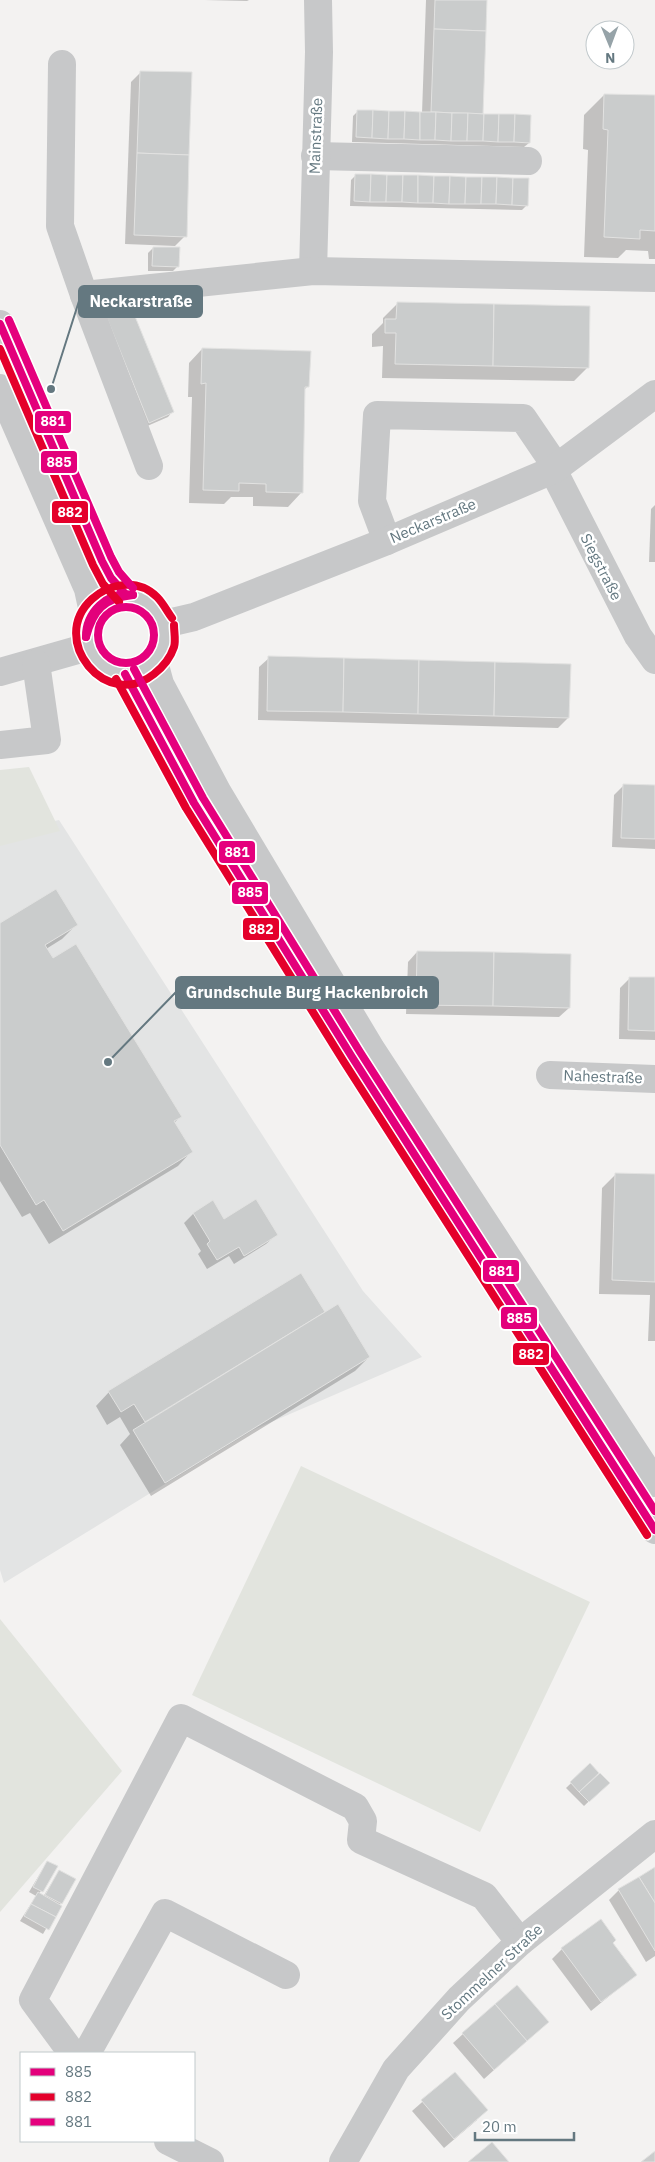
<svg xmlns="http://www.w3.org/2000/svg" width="655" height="2162" viewBox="0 0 655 2162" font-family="'IBM Plex Sans',sans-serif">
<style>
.built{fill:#e3e4e4}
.green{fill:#e2e4de}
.shadow{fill:#0003}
.building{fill:#cacccc;stroke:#e2e2e1}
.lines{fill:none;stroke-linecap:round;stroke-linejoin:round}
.minor{stroke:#c7c8c9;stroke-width:28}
.bus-1-casing{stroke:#fff;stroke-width:11}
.bus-2-casing{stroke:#fff;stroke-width:11}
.bus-3-casing{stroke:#fff;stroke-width:11}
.bus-1{stroke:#e3007b;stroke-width:8}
.bus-2{stroke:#e4002b;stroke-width:8}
.bus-3{stroke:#e5007d;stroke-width:8}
.labels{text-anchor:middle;stroke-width:5;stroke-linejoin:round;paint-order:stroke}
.street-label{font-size:15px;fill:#647880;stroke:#fff}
.leader{fill:none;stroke:#647880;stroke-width:2}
.callout-dot{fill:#647880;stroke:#fff;stroke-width:2}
.callout{fill:#647880;stroke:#647880;stroke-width:2}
.callout-label{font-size:16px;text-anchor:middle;font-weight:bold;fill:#fff}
.line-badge{stroke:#fff;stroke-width:2}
.badge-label{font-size:14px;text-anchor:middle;font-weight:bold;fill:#fff}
</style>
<rect width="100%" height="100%" fill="#f3f2f1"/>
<polygon class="built" points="59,820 363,1291 422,1357 253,1430 4,1583 0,1570 0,833"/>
<g class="green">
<polygon points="29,767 60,831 0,846 0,770"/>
<polygon points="301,1466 590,1602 480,1832 192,1695"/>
<polygon points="0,1619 122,1771 0,1912"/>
</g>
<g class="shadow">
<polygon points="204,0 249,0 247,1"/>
<polygon points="426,0 485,0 482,115 529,143 524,147 352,142 353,116 358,111 422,113"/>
<polygon points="141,72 185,236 175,246 125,244 131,82"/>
<polygon points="604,95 655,97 655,259 649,259 648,251 626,250 618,258 584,257 588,150 583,149 584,115"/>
<polygon points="356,175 527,205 522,210 350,206 351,180"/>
<polygon points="153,248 178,266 173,271 148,271 148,253"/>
<polygon points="397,304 588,367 574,381 382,378 383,346 372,347 372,334 383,323 383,318"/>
<polygon points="103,324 172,412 168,417 145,427"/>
<polygon points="202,349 308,386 304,390 301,493 288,507 253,506 253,497 231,497 224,504 189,503 192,397 188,397 189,363"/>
<polygon points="655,505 655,562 649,562 651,509"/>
<polygon points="269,658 568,718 558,728 258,720 259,667"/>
<polygon points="624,785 655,786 655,849 612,847 614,795"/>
<polygon points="0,924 76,925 62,939 46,949 180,1117 174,1123 191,1152 178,1166 49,1244 30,1213 22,1217 0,1181"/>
<polygon points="417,952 569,1008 559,1017 406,1014 408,962"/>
<polygon points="630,978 655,978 655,1040 619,1039 620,988"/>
<polygon points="616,1174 655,1175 655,1341 648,1341 650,1295 599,1294 602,1188"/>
<polygon points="213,1202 224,1220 276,1235 266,1244 234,1264 229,1256 207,1269 198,1254 201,1251 184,1223 193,1214"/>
<polygon points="301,1274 325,1314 369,1357 355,1371 151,1496 120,1445 130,1434 120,1417 107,1425 96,1406 109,1392"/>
<polygon points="590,1765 608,1783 584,1806 566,1788"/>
<polygon points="47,1862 56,1867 39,1894 43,1897 59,1871 61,1903 43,1934 20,1921 36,1896 29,1892"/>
<polygon points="655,1869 655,1956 646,1962 609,1900 619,1890"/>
<polygon points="611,1943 635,1975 591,2011 552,1959 562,1949"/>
<polygon points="548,2022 484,2079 453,2043 463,2034"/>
<polygon points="455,2073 477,2120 444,2148 412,2111"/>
</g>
<g class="building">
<polygon points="435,0 487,0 486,31 434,29"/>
<polygon points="434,29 486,31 483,114 431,112"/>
<polygon points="140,71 192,72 189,155 137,153"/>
<polygon points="604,94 655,95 655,231 640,230 640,239 604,237 608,130 603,129"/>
<polygon points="357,110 373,110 372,138 356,137"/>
<polygon points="373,110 389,111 388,139 372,138"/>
<polygon points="389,111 405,111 404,139 388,139"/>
<polygon points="405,111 420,112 420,140 404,139"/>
<polygon points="420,112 436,112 435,140 420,140"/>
<polygon points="436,112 452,113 451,141 435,140"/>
<polygon points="452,113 468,113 467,141 451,141"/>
<polygon points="468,113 484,114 483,141 467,141"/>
<polygon points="484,114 499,114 498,142 483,141"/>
<polygon points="499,114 515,114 514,142 498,142"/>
<polygon points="515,114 531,115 530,143 514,142"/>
<polygon points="137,153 189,155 187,237 134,235"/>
<polygon points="355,174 371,174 370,202 354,201"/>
<polygon points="371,174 387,175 386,202 370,202"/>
<polygon points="387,175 403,175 402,202 386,202"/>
<polygon points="403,175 418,175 418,203 402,202"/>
<polygon points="418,175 434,176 433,203 418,203"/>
<polygon points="434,176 450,176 449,204 433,203"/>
<polygon points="450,176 466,177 465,204 449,204"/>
<polygon points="466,177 482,177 481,204 465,204"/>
<polygon points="482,177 497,177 496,204 481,204"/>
<polygon points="497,177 513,178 512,205 496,204"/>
<polygon points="513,178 529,178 528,206 512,205"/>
<polygon points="153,247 180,247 179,267 152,266"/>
<polygon points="397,302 494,304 493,366 395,364 396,333 385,333 385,319 396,319"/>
<polygon points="494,304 590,306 589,368 493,366"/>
<polygon points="132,309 174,412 149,423 107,318"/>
<polygon points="202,348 311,351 309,387 305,387 303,493 266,492 266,484 239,483 239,491 203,490 206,383 201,384"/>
<polygon points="268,656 344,658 343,712 267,711"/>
<polygon points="344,658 419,660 418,714 343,712"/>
<polygon points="419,660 495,662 494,716 418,714"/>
<polygon points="495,662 571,664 569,718 494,716"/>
<polygon points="623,784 655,785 655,839 621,838"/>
<polygon points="56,889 78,925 45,945 53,958 76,944 182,1117 174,1121 193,1152 63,1231 44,1200 36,1205 0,1145 0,923"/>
<polygon points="417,951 494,952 493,1006 416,1005"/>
<polygon points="494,952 571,954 570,1008 493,1006"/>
<polygon points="629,977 655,977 655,1031 628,1030"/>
<polygon points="615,1173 655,1174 655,1282 612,1280"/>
<polygon points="256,1199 278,1235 244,1256 239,1247 217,1260 207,1244 210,1241 193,1213 213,1200 224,1219"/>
<polygon points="301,1273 325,1312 145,1422 134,1404 121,1412 108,1391"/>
<polygon points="338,1304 370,1357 165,1483 133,1430"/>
<polygon points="590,1763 599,1773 579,1792 570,1782"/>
<polygon points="600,1773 610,1783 589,1802 579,1792"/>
<polygon points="47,1861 58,1866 43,1892 33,1887"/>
<polygon points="655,1867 655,1903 639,1877"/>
<polygon points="59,1870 76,1879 62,1904 45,1895"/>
<polygon points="639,1877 655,1903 655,1951 618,1889"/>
<polygon points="38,1892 62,1906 56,1917 31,1904"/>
<polygon points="31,1904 56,1917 49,1930 24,1916"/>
<polygon points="601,1919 616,1940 613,1943 637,1975 601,2002 561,1948"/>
<polygon points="517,1985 549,2022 527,2041 495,2004"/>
<polygon points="495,2004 527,2041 494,2070 462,2033"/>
<polygon points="455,2072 488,2110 454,2139 421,2100"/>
<polygon points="492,2142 509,2162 468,2162"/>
<polygon points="655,2151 655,2162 641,2162"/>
</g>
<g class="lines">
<g class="minor">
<polyline points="62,64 60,226 84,295"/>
<polyline points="315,156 528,161"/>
<polyline points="313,271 319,52 318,0"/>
<polyline points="0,324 102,561 111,578 126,595"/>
<polyline points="0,388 88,589 93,612"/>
<polyline points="149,466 84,295 313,271 655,278"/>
<polyline points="553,470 638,636 655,660"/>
<polyline points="387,541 372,501 377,415 523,418 557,468"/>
<circle cx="126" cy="635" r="39"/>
<polyline points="164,624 194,617 387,541 553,470 655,394"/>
<polyline points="154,662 160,684 218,793 371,1049 655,1483"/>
<polyline points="0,672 88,647"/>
<polyline points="125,674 194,803 352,1057 655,1530"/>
<polyline points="0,745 47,740 36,663"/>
<polyline points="550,1075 655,1079"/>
<polyline points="72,2053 33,2000 181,1718 355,1807 363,1821 361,1840 484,1896 520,1942"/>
<polyline points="87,2053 165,1913 286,1975"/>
<polyline points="168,2141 210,2162"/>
<polyline points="343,2162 396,2069 459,1999 520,1942 655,1834"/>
</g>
<g class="bus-1-casing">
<g id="bus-1">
<polyline points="0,324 102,561 111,578 126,595"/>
<path d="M86,637C85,613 108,590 133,595"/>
<path d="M86,637C93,610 104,598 133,595"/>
<polyline points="125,674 194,803 352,1057 655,1530"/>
</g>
</g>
<g class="bus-2-casing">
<g id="bus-2">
<polyline points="0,349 93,565 103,584 119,602"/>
<path d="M172,618C167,611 163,603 157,597C138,578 110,583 92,599C47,640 107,712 154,674C163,667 170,659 174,647C176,641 174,632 174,625"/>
<polyline points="116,679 186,808 344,1062 647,1535"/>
</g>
</g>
<g class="bus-3-casing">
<g id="bus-3">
<polyline points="9,320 111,557 119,572 133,588"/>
<circle cx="126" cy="635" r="28"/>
<polyline points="134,669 203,798 360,1052 655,1511"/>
</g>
</g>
<use href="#bus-1" class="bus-1"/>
<use href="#bus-2" class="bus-2"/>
<use href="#bus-3" class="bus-3"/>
</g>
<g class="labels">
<g class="street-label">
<text transform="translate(316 136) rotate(-88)" y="5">Mainstraße</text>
<text transform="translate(433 521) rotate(-23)" y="5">Neckarstraße</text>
<text transform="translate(601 567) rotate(63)" y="5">Siegstraße</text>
<text transform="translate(603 1077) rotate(2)" y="5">Nahestraße</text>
<text transform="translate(492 1972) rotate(-43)" y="5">Stommelner Straße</text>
</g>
</g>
<path class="leader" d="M51 389L79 301M108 1062L176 992"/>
<g class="callout-dot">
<circle cx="51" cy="389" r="5"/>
<circle cx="108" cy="1062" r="5"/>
</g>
<g class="callout">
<rect x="79" y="286" width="123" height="31" rx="5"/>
<rect x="176" y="977" width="262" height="31" rx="5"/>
</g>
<g class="callout-label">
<text x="141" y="307">Neckarstraße</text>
<text x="307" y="998">Grundschule Burg Hackenbroich</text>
</g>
<g class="line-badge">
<rect x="34" y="410" width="38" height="24" rx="5" fill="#e5007d"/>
<rect x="40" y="450" width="38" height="24" rx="5" fill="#e3007b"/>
<rect x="51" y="500" width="38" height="24" rx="5" fill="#e4002b"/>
<rect x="218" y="840" width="38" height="24" rx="5" fill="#e5007d"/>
<rect x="231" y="881" width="38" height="24" rx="5" fill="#e3007b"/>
<rect x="242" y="917" width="38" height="24" rx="5" fill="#e4002b"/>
<rect x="482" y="1259" width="38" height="24" rx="5" fill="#e5007d"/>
<rect x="500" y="1306" width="38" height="24" rx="5" fill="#e3007b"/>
<rect x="512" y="1342" width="38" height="24" rx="5" fill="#e4002b"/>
</g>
<g class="badge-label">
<text x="53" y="426">881</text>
<text x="59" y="467">885</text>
<text x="70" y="517">882</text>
<text x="237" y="857">881</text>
<text x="250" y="897">885</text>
<text x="261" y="934">882</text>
<text x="501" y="1276">881</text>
<text x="519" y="1323">885</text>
<text x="531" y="1359">882</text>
</g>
<rect x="20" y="2052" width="175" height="90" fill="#ffffff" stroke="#c1c9cc"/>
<rect x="30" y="2068" width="25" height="8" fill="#e3007b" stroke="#c1c9cc"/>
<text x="65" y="2077" font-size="15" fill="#647880">885</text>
<rect x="30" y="2093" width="25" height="8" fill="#e4002b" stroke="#c1c9cc"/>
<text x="65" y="2102" font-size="15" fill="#647880">882</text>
<rect x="30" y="2118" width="25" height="8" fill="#e5007d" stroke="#c1c9cc"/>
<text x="65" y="2127" font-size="15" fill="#647880">881</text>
<g transform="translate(610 45) rotate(179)"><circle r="24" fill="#ffffff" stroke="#c1c9cc"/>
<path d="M0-4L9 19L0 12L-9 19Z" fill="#96a3a8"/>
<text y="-8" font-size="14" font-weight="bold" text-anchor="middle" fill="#647880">N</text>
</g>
<path d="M475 2132v8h99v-8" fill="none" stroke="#647880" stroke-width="2.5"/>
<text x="482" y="2132" font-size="15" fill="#647880" stroke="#ffffff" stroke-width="4" paint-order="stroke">20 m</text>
</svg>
